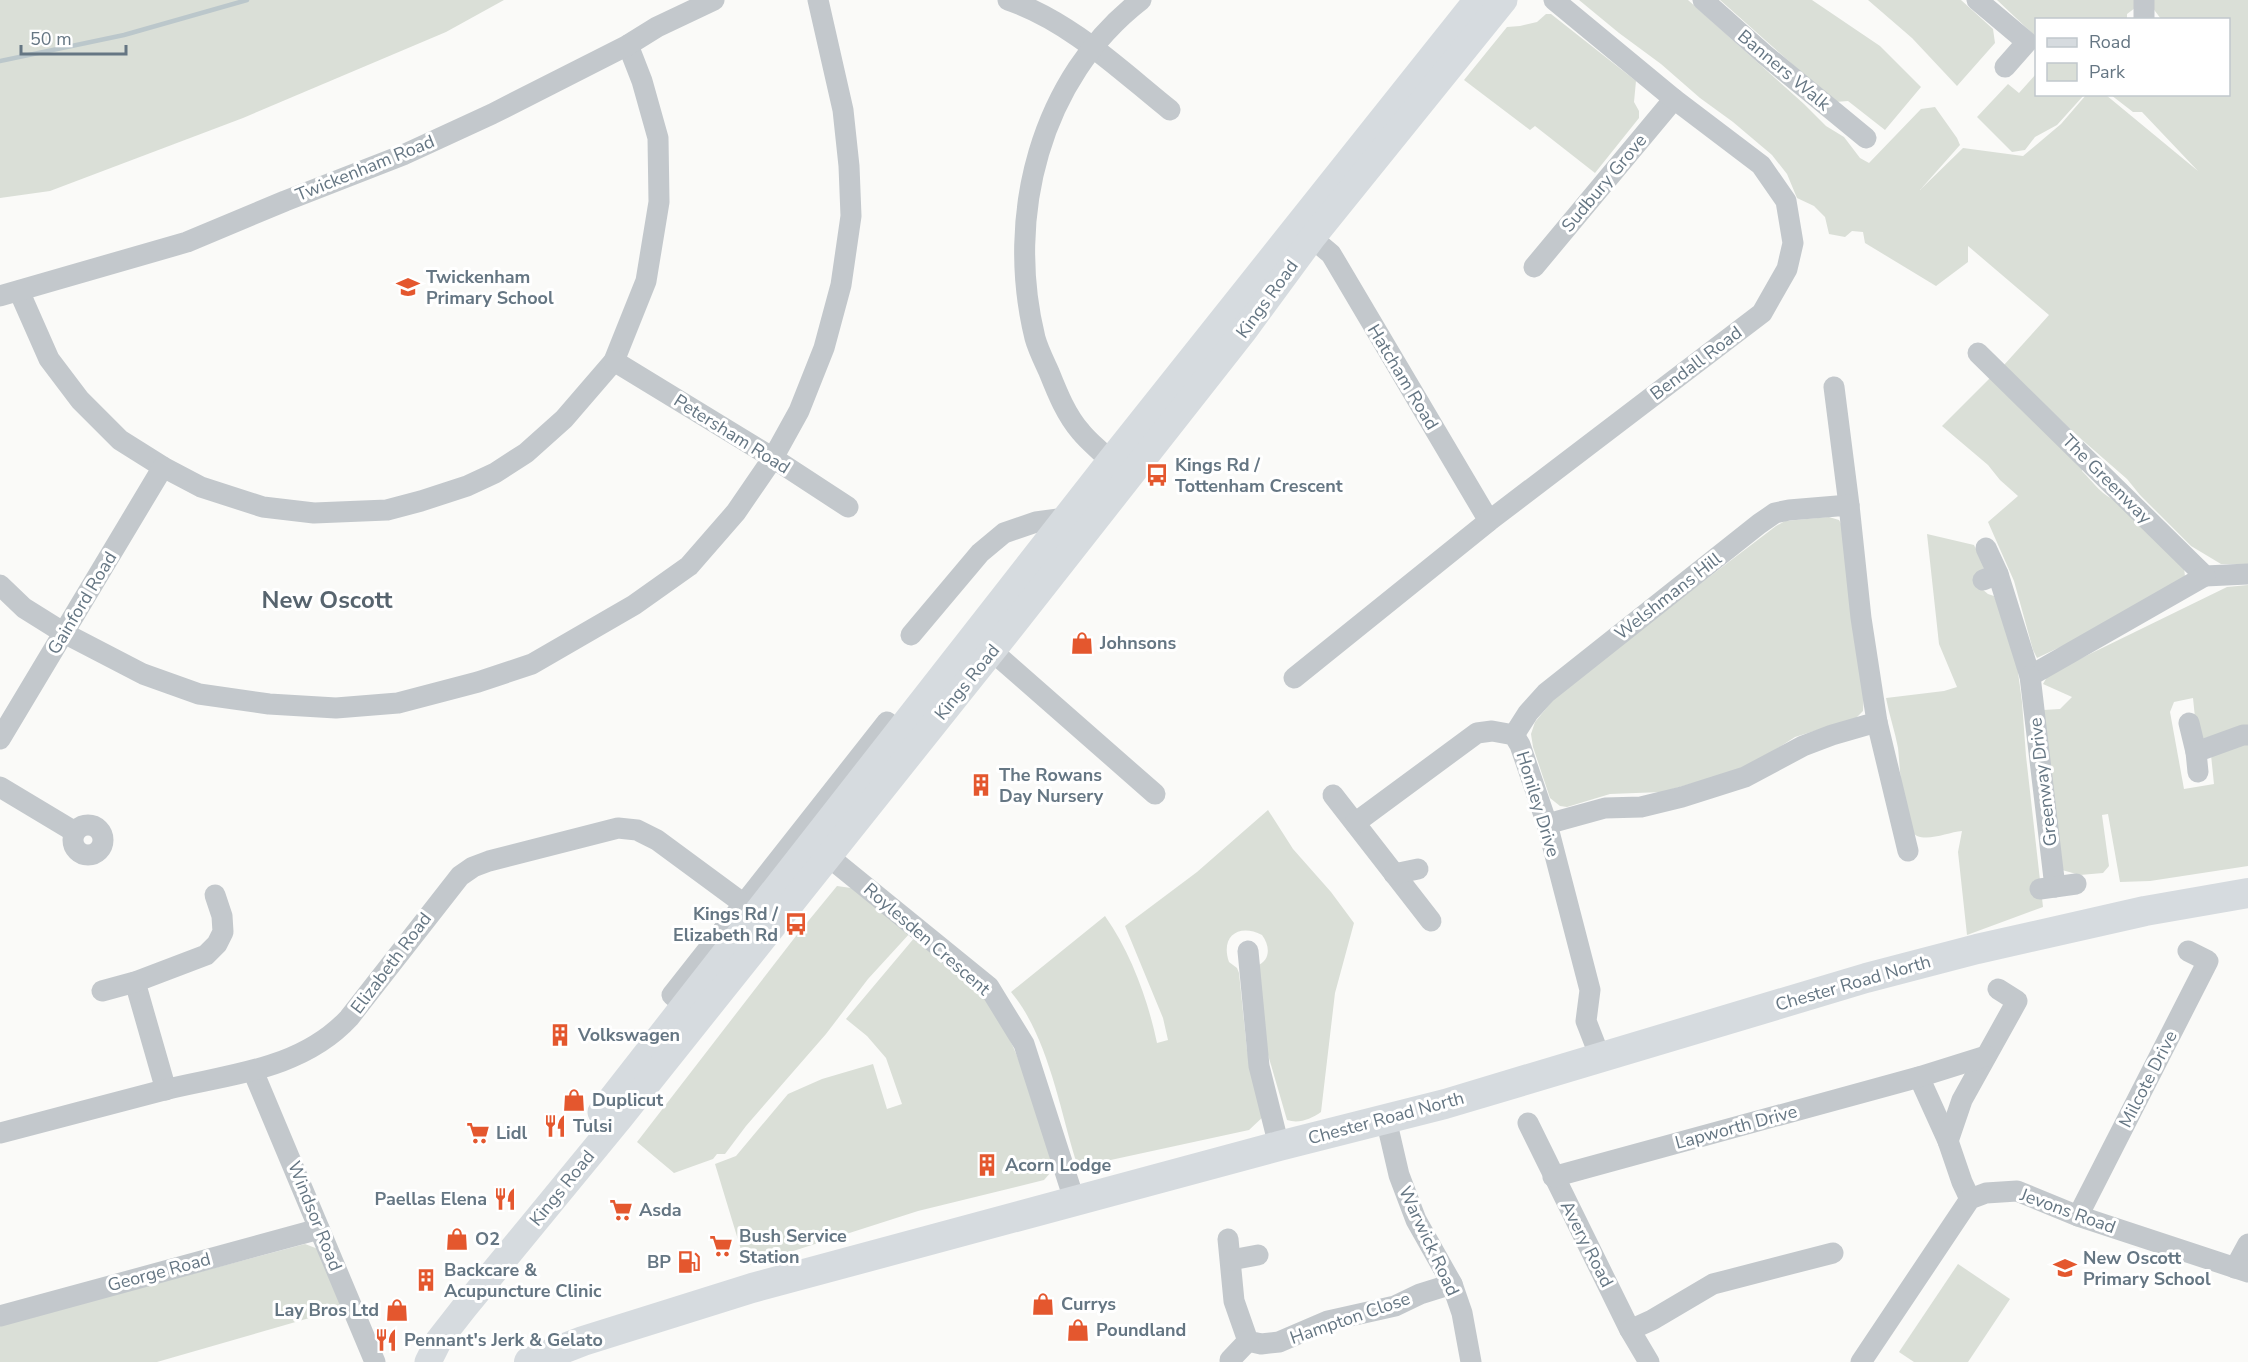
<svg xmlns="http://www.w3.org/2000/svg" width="2248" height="1362" viewBox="0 0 2248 1362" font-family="'Nunito Sans',sans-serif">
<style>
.green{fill:#dadfd7}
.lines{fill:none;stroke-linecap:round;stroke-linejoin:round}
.stream{stroke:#bbc7cb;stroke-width:4.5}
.minor{stroke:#c3c8cc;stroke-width:21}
.major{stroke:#d6dbdf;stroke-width:27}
.highway{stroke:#d6dbdf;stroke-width:30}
.labels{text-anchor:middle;stroke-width:6;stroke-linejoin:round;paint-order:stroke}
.street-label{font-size:18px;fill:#657683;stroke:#fff}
.poi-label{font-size:18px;font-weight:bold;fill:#657683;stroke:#fff;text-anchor:start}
.district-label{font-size:24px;font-weight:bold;fill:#57646e;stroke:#fff}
</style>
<rect width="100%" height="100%" fill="#fafaf8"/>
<g class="green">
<polygon points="0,0 504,0 446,32 243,118 50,191 0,198"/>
<polygon points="1579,0 1688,0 1804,104 1826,126 1844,137 1860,158 1869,163 1921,109 1935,107 1957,138 1960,145 1920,190 1963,148 2023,156 2061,124 2086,95 2106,95 2198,171 2142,112 2133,112 2111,95 2228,94 2228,20 2161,19 2152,7 2152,0 2248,0 2248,564 2221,564 2191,546 2140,495 2127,479 2072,431 2004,365 2049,315 1968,246 1968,262 1936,286 1865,243 1863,232 1852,231 1845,237 1829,234 1825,217 1814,206 1797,198 1787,174 1772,155 1733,122 1700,98 1661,64 1619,33"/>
<polygon points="1720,0 1812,0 1880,46 1921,87 1885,130 1848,101 1835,102"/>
<polygon points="1868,0 1961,0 1993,29 1995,43 1957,86 1912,38"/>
<polygon points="1997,0 2139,0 2139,5 2127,14 2127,19 2036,20 2036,37"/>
<polygon points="1546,14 1551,14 1636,81 1634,102 1639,111 1639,118 1595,173 1535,126 1530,130 1464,80 1507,27 1520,26 1537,22"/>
<polygon points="2036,74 2036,94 2084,95 2057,125 2035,137 2025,150 2012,152 1977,117 2008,84 2019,93"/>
<path d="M1992,376L2082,465V471C2093,482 2103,497 2118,501L2184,567L2185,577L2092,632L2037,658L2033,650L2014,581L1988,522L2018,496L2000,480L1988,465L1942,426Z"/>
<polygon points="1829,517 1839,520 1845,531 1864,695 1863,711 1856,718 1795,737 1767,755 1739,770 1662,792 1610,794 1567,807 1560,806 1550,798 1533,747 1531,734 1535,722 1562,689 1776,526 1785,521"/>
<path d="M1927,534L1974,545L1984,566L1982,589L1988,594L1994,596L2014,642L2022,702L2026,756L2043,907L1967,935L1958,852L1962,831C1949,832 1930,841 1917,836C1902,829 1900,764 1898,748C1895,731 1889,715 1886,698L1944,691L1957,687L1939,644Z"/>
<polygon points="2248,585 2248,725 2199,740 2197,737 2193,698 2174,702 2170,712 2184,789 2214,784 2211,755 2248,739 2248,866 2150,881 2120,882 2108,814 2102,815 2109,866 2103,873 2080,875 2062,870 2043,710 2060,709 2072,697 2043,684 2047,677 2055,671 2227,587"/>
<path d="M1268,810L1293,849L1331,892L1354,923L1335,993L1321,1112C1311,1119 1299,1124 1287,1120L1264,1041L1257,966C1271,960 1270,946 1262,935C1239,923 1220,936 1229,962L1237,968L1239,973L1247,1050L1265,1115L1249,1130L1083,1166L1078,1164L1075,1158C1059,1105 1047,1035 1011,992L1105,916C1131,953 1148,1000 1157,1043L1168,1040L1163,1018L1125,926L1197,872Z"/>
<polygon points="837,886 858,889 911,932 868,979 826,1034 746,1126 725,1154 717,1154 713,1159 674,1173 637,1142 796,936"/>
<path d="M915,937C935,953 959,969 976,988C1019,1036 1032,1101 1051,1160V1172L1044,1180L918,1211L746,1266L715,1164L736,1156L788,1094L822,1079L873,1064L887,1109L902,1104L886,1058L867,1036L846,1019Z"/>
<polygon points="305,1244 318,1249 344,1308 157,1362 0,1362 0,1325"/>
<polygon points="1958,1264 2010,1299 1968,1362 1914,1362 1899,1352"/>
</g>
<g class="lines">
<polyline class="stream" points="0,61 124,35 247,0"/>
<g class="minor">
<path d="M1008,0C1070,21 1120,70 1170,110"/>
<polyline points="1703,0 1765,55 1866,138"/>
<polyline points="1977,0 2027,42 2005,67"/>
<polyline points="2144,20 2144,0"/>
<polyline points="1312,238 1331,254 1489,521"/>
<polyline points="1534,267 1674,99"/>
<polyline points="19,291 49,359 80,400 120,440 163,467 201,487 263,507 314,513 387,510 421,501 467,486 495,473 526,453 564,419 614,361 646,281 659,202 658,138 642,81 628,45"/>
<polyline points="0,296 187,242 285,201 403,155 492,114 628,45 657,27 714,0"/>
<polyline points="1978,353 2205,576 2248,574"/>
<polyline points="614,361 773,458 848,507"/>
<polyline points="1834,387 1849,505"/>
<path d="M1110,461C1101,451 1089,442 1081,432C1066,415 1057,392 1049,372C1044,361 1038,349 1035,338C1005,216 1040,78 1141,0"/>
<polyline points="1998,574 2030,676 2205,576"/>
<polyline points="1983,580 1998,574 1986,548"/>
<polyline points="0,585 24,608 64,633 143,674 199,694 269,704 336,708 398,703 478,682 532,664 634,605 689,566 736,512 773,458 799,411 824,348 841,285 851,216 849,166 843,110 818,0"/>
<polyline points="911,635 980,553 1004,533 1036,522 1065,518"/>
<polyline points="992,651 1155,794"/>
<polyline points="2030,676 2055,887"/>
<polyline points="1294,678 1489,521 1762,313 1787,269 1793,243 1786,201 1761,165 1674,99 1554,0"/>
<polyline points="1877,722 1908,851"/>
<polyline points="2189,723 2196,752"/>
<polyline points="1514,735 1528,713 1546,693 1759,524 1775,513 1789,510 1849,505 1861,618 1877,722 1832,735 1803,746 1745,777 1682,797 1641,807 1605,808 1547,824"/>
<polyline points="0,739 163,467"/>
<polyline points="2198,772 2196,752 2243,735 2248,735"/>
<polyline points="0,787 75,832"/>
<polyline points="1333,795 1431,921"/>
<polyline points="1355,823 1477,733 1492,731 1514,735 1520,745 1547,824 1590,990 1586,1021 1600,1057"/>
<circle cx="88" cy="840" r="15"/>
<polyline points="818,848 989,987 1024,1044 1071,1190 1073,1202"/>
<polyline points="1394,874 1418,869"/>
<polyline points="2040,889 2076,884"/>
<polyline points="1248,951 1259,1066 1279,1146"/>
<polyline points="135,982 166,1090"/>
<polyline points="102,991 135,982 206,955 217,944 223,932 222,916 215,895"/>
<polyline points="684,1005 672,995 887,722 900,732"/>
<polyline points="253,1071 375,1362"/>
<polyline points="1919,1077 1948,1141 1962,1182 1970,1199"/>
<polyline points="1386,1119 1399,1175 1416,1220 1452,1284 1462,1313 1471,1362"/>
<polyline points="1528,1123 1630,1330 1649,1362"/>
<path d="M0,1133C55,1119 109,1104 164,1090C229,1074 301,1070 349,1018L460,876L473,867L489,861L618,828L637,830L657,840L767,921"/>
<polyline points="1948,1141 1962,1100 2017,1001 1998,989"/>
<polyline points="1553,1177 1919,1077 1986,1056"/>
<polyline points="2078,1216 2208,961 2188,951"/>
<polyline points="1228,1239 1234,1301 1248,1341 1261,1344 1279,1342 1328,1321 1395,1306 1420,1294 1452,1284"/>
<polyline points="1231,1260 1258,1255"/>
<polyline points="2235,1268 2248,1244"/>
<polyline points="0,1316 319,1229"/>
<polyline points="1630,1330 1652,1320 1713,1284 1833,1253"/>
<polyline points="1230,1360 1248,1341"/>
<polyline points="1861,1362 1970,1199 1986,1193 2017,1191 2078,1216 2248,1272"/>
</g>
<g class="major">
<polyline points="601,1112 1110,461 1477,0"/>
<polyline points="428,1362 439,1340 464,1308 620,1118 1012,626 1243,332 1312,238 1504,0"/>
</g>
<polyline class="highway" points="529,1362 583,1341 752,1288 1279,1146 1445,1104 1866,978 1977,949 2145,911 2248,893"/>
</g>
<defs>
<g id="school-bare" transform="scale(1.8)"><path d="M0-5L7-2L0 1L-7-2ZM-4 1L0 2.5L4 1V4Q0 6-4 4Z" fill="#e4572e" stroke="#fff" stroke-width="2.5" paint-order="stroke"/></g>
<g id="bus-bare" transform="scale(1.8)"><path d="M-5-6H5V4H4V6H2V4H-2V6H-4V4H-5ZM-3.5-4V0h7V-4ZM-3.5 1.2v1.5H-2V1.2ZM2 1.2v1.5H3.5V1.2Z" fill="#e4572e" stroke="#fff" stroke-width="2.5" paint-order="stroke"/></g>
<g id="shop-bare" transform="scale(1.8)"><path d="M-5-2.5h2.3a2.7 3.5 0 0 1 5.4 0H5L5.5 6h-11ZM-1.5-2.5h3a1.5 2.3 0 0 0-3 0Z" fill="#e4572e" stroke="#fff" stroke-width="2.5" paint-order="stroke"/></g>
<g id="building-bare" transform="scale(1.8)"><path d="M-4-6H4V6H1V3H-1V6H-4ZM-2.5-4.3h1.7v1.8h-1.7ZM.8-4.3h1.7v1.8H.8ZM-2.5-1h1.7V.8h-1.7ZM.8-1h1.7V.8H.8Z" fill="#e4572e" stroke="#fff" stroke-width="2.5" paint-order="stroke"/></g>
<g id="restaurant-bare" transform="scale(1.8)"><path d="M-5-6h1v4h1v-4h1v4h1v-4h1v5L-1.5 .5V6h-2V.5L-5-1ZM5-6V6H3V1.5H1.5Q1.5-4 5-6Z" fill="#e4572e" stroke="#fff" stroke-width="2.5" paint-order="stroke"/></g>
<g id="supermarket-bare" transform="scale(1.8)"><path d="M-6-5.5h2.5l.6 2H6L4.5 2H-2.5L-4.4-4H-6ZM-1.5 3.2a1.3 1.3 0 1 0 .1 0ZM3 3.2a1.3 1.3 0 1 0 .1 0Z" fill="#e4572e" stroke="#fff" stroke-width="2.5" paint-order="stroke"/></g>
<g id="fuel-bare" transform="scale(1.8)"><path d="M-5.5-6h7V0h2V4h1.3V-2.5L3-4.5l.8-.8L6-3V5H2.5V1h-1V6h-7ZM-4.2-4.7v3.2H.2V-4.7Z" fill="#e4572e" stroke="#fff" stroke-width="2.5" paint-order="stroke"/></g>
</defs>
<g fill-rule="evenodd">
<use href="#school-bare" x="408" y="287"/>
<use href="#bus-bare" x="1157" y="475"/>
<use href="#shop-bare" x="1082" y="643"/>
<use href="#building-bare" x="981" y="785"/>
<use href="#bus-bare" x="796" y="924"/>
<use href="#building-bare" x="560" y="1035"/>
<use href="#shop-bare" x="574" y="1100"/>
<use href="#restaurant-bare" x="555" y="1126"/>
<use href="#supermarket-bare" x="478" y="1133"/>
<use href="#building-bare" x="987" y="1165"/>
<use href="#restaurant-bare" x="505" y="1199"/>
<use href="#supermarket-bare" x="621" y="1210"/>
<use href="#shop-bare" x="457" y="1239"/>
<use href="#supermarket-bare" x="721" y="1246"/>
<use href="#fuel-bare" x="689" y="1262"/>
<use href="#school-bare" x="2065" y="1268"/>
<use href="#building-bare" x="426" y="1280"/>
<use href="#shop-bare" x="1043" y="1304"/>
<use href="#shop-bare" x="397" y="1310"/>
<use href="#shop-bare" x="1078" y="1330"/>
<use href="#restaurant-bare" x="386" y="1340"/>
</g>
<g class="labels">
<g class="street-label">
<text transform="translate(1784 70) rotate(40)" y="6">Banners Walk</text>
<text transform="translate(365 168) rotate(-22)" y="6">Twickenham Road</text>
<text transform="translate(1604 183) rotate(-50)" y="6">Sudbury Grove</text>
<text transform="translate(1267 299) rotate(-54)" y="6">Kings Road</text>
<text transform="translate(1696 363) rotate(-37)" y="6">Bendall Road</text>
<text transform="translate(1403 377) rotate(59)" y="6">Hatcham Road</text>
<text transform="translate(732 434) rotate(32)" y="6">Petersham Road</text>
<text transform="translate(2107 479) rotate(45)" y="6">The Greenway</text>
<text transform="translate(1668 596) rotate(-38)" y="6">Welshmans Hill</text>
<text transform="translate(82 603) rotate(-59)" y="6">Gainford Road</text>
<text transform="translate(967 682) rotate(-51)" y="6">Kings Road</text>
<text transform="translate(2043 782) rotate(-97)" y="6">Greenway Drive</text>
<text transform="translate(1538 804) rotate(73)" y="6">Honiley Drive</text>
<text transform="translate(927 939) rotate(41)" y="6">Roylesden Crescent</text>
<text transform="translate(391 963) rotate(-53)" y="6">Elizabeth Road</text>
<text transform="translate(1853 983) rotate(-16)" y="6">Chester Road North</text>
<text transform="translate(2148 1079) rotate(-63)" y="6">Milcote Drive</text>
<text transform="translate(1386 1118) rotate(-15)" y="6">Chester Road North</text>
<text transform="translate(1736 1127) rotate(-15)" y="6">Lapworth Drive</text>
<text transform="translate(562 1188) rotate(-51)" y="6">Kings Road</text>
<text transform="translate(2068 1211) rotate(20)" y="6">Jevons Road</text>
<text transform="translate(315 1216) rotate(68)" y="6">Windsor Road</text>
<text transform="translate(1429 1241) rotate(65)" y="6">Warwick Road</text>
<text transform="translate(1587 1244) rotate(63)" y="6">Avery Road</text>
<text transform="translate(159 1272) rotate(-15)" y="6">George Road</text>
<text transform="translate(1350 1318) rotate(-19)" y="6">Hampton Close</text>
</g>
<g class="poi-label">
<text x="426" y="283">Twickenham<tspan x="426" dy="21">Primary School</tspan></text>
<text x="1175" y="471">Kings Rd /<tspan x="1175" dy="21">Tottenham Crescent</tspan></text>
<text x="1100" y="649">Johnsons</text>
<text x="999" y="781">The Rowans<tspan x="999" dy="21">Day Nursery</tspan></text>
<text x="778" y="920" text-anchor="end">Kings Rd /<tspan x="778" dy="21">Elizabeth Rd</tspan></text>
<text x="578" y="1041">Volkswagen</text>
<text x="592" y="1106">Duplicut</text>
<text x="573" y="1132">Tulsi</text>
<text x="496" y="1139">Lidl</text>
<text x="1005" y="1171">Acorn Lodge</text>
<text x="487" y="1205" text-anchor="end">Paellas Elena</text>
<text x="639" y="1216">Asda</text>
<text x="739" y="1242">Bush Service<tspan x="739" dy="21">Station</tspan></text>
<text x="475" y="1245">O2</text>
<text x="2083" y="1264">New Oscott<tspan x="2083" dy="21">Primary School</tspan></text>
<text x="671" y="1268" text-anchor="end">BP</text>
<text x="444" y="1276">Backcare &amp;<tspan x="444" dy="21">Acupuncture Clinic</tspan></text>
<text x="1061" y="1310">Currys</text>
<text x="379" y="1316" text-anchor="end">Lay Bros Ltd</text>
<text x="1096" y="1336">Poundland</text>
<text x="404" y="1346">Pennant's Jerk &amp; Gelato</text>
</g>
<g class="district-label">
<text x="327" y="608">New Oscott</text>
</g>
</g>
<rect x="2035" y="18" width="195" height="78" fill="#ffffff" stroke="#c1c8cd" stroke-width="1.5"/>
<rect x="2047" y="38" width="30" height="9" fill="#d6dbdf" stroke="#c1c8cd" stroke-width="1.5"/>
<text x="2089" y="48" font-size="18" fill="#657683">Road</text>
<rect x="2047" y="63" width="30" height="18" fill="#dadfd7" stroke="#c1c8cd" stroke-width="1.5"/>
<text x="2089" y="78" font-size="18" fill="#657683">Park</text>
<path d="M21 45v9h105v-9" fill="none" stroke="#657683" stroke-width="3"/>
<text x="30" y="45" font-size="18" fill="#657683" stroke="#ffffff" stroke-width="4.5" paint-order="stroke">50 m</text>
</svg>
